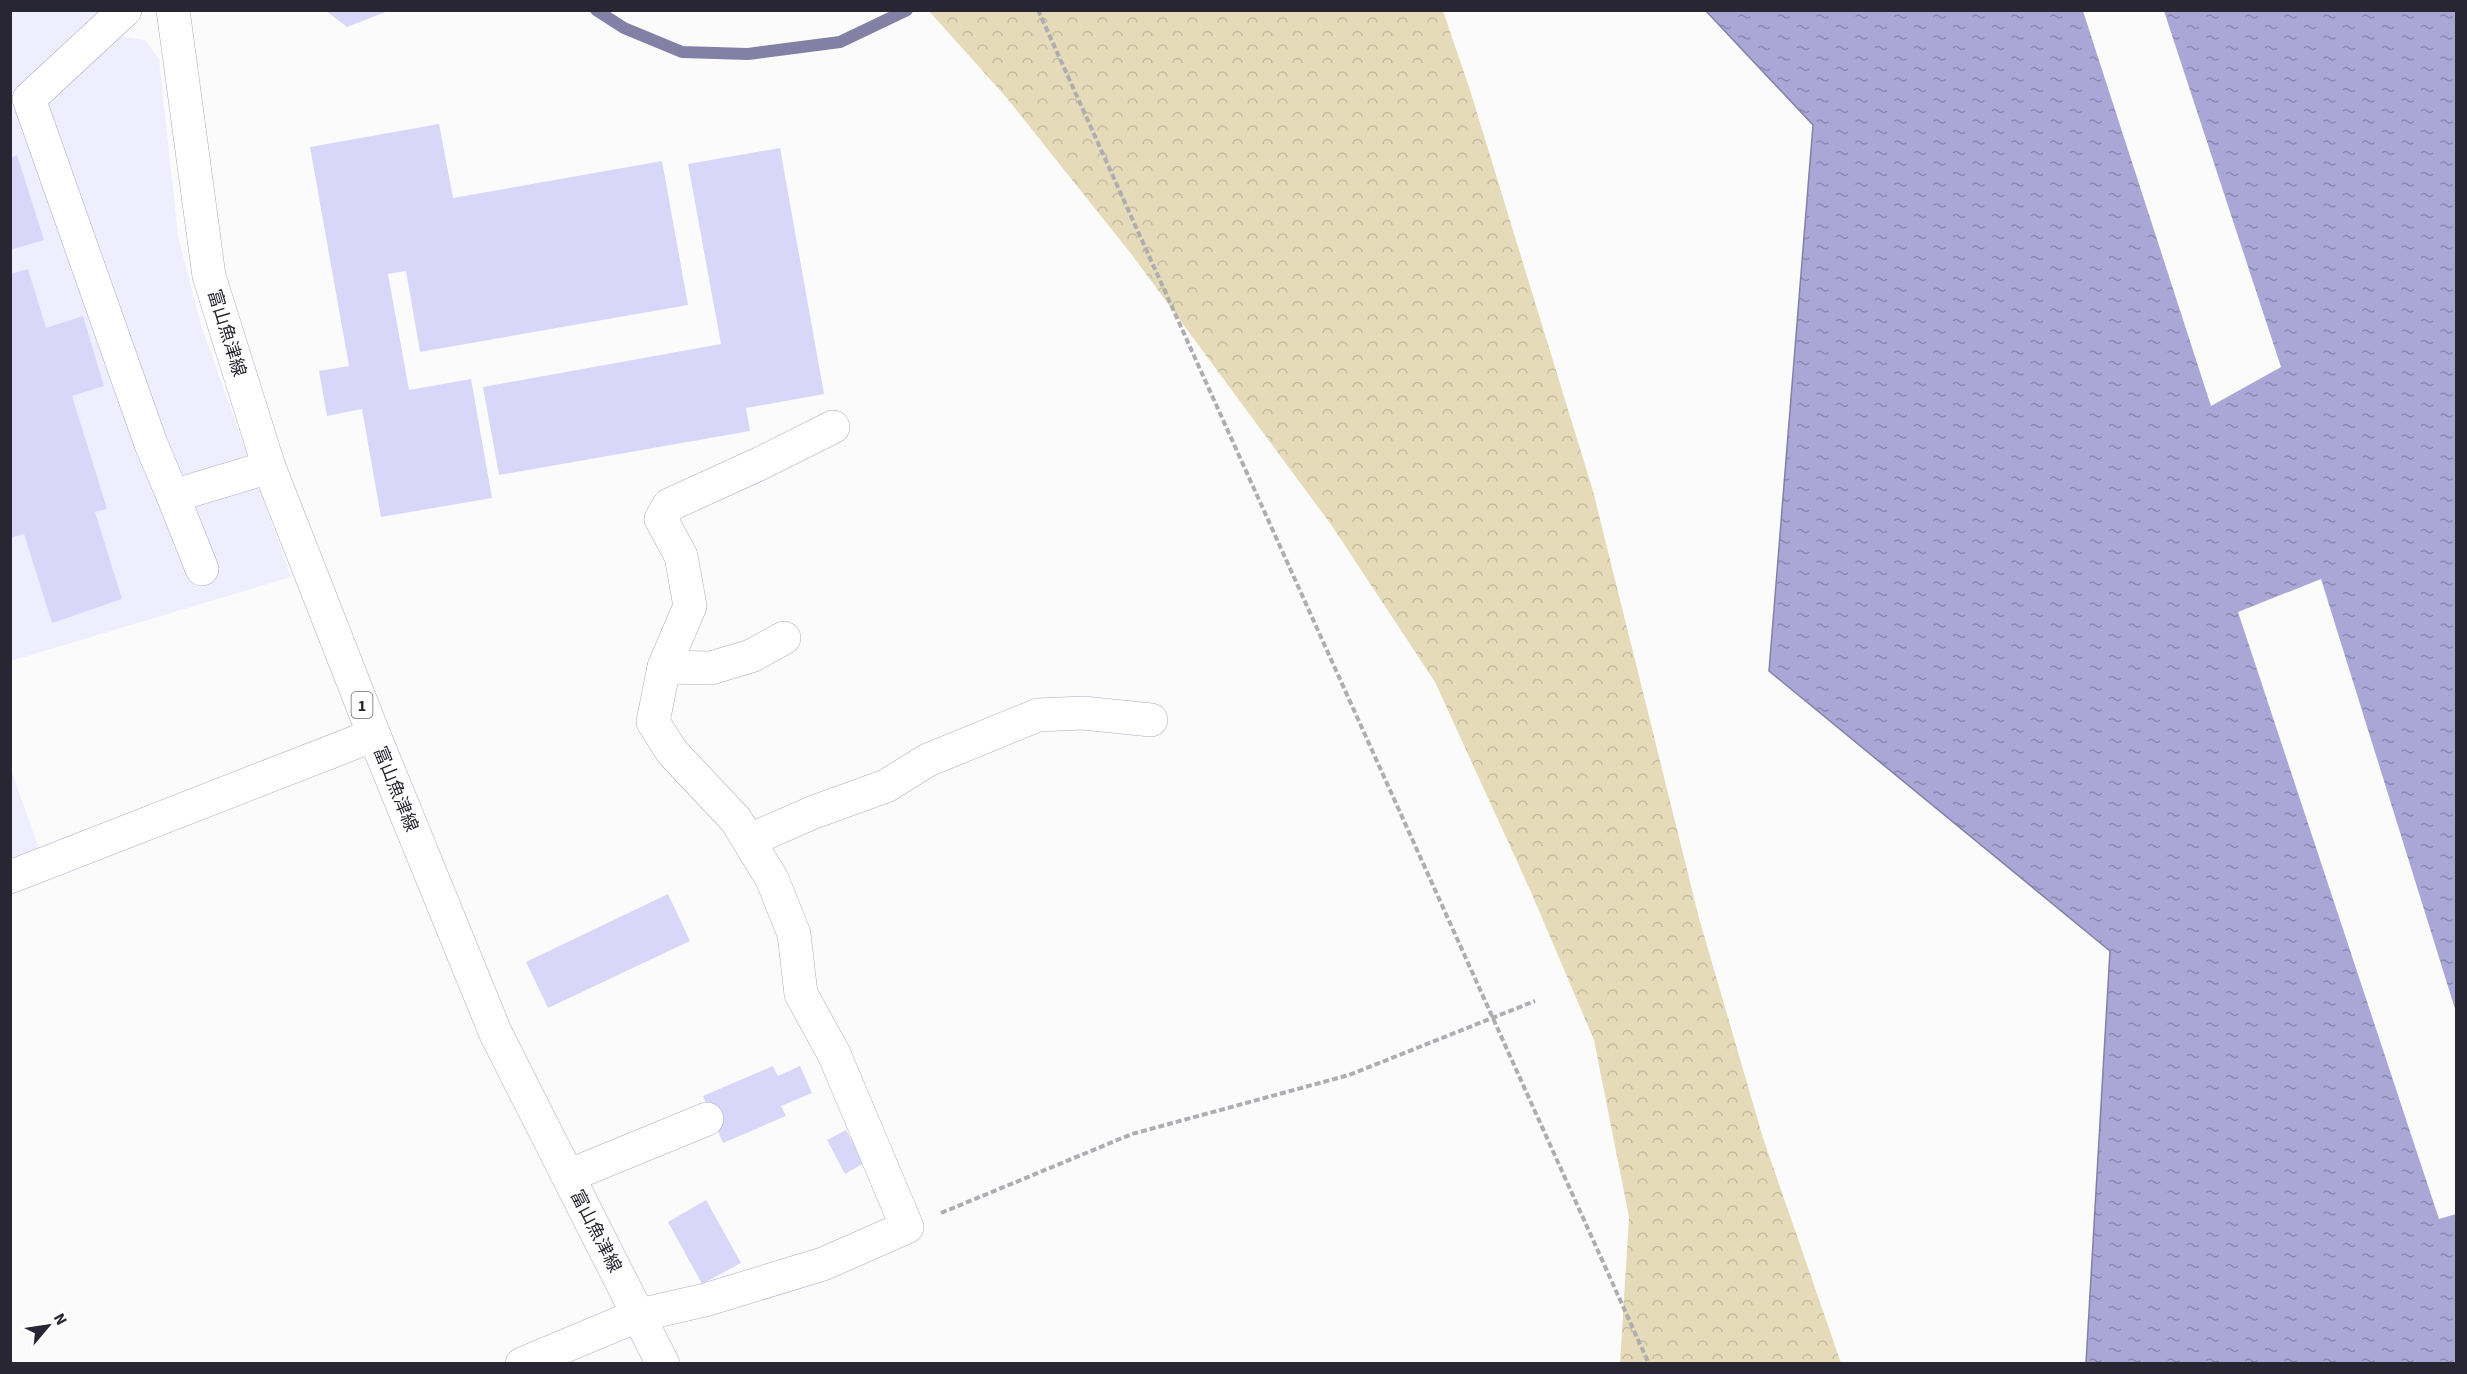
<svg xmlns="http://www.w3.org/2000/svg" width="2467" height="1374" viewBox="0 0 2467 1374" font-family="'Source Sans 3','Noto Sans JP',sans-serif">
<style>
.built{fill:#efeeff}
.forest{fill:url(#forest-crowns)}
.water{fill:url(#water-ripples);stroke:#8380a6;stroke-width:1.5}
.pier{fill:#fbfbfb}
.lines{fill:none;stroke-linecap:round;stroke-linejoin:round}
.stream{stroke:#8380a6;stroke-width:12}
.building{fill:#d9d7f9}
.minor-casing{stroke:#aca9c9;stroke-width:34}
.major-casing{stroke:#aca9c9;stroke-width:34}
.path{stroke:#aeaeb2;stroke-width:4;stroke-dasharray:6 3;stroke-linecap:butt}
.minor{stroke:#fff;stroke-width:33}
.major{stroke:#fff;stroke-width:33}
.labels{text-anchor:middle;stroke-width:4.5;stroke-linejoin:round;paint-order:stroke}
.shield{fill:#fff;stroke:#686770;stroke-width:1.5}
.shield-label{font-size:16px;font-weight:bold;fill:#272632}
.street-label{font-size:18px;fill:#272632;stroke:#fff}
</style>
<defs>
<pattern id="forest-crowns" width="20" height="18" patternUnits="userSpaceOnUse" patternTransform="scale(1.5)"><rect width="20" height="18" fill="#e6dbb8"/><path d="M2 6a3 3 0 1 1 6 0M12 15a3 3 0 1 1 6 0" fill="none" stroke="#c5bc9f"/></pattern>
<pattern id="water-ripples" width="26" height="14" patternUnits="userSpaceOnUse" patternTransform="scale(1.5)"><rect width="26" height="14" fill="#aaa7d7"/><path d="M2 4q2-2 4 0t4 0M15 11q2-2 4 0t4 0" fill="none" stroke="#8a88af"/></pattern>
</defs>
<rect width="100%" height="100%" fill="#fbfbfb"/>
<g class="built">
<polygon points="11,11 116,11 118,36 145,40 159,59 178,236 201,325 291,577 11,661"/>
<polygon points="10,767 40,851 10,863"/>
</g>
<polygon class="forest" points="929,11 1443,11 1469,87 1593,491 1699,918 1763,1138 1841,1363 1620,1363 1629,1217 1594,1040 1531,892 1435,682 1332,526 1132,255 1006,97"/>
<polygon class="water" points="1706,11 2456,11 2456,1363 2086,1363 2110,951 1769,671 1813,125"/>
<g class="pier">
<polygon points="2083,11 2164,11 2281,367 2211,406"/>
<polygon points="2321,579 2456,1012 2456,1214 2439,1219 2238,612"/>
</g>
<g class="lines">
<polyline class="stream" points="596,10 624,28 682,52 748,54 840,42 907,10"/>
</g>
<g class="building">
<polygon points="325,10 388,10 388,11 347,27"/>
<polygon points="439,124 453,198 662,161 688,305 420,352 406,271 388,274 409,390 471,379 492,498 381,517 362,409 327,416 319,371 349,366 310,147"/>
<polygon points="780,148 824,394 746,408 750,431 499,475 483,387 721,344 688,164"/>
<polygon points="17,155 44,240 10,250 10,158"/>
<polygon points="28,269 46,328 83,316 104,386 72,396 107,509 95,512 122,599 52,623 24,534 10,538 10,274"/>
<polygon points="668,894 690,941 548,1008 526,962"/>
<polygon points="773,1066 778,1076 800,1066 812,1093 781,1106 786,1116 723,1143 703,1096"/>
<polygon points="846,1130 864,1163 845,1174 827,1140"/>
<polygon points="706,1200 741,1263 702,1284 668,1222"/>
</g>
<g class="lines">
<g class="minor-casing">
<g id="minor">
<polyline points="125,10 29,99 151,444 173,496 269,467"/>
<polyline points="173,496 202,569"/>
<polyline points="664,667 711,668 751,656 784,638"/>
<polyline points="750,840 814,812 886,786 928,760 1038,715 1083,713 1151,720"/>
<polyline points="10,877 374,735"/>
<polyline points="568,1176 707,1119"/>
<polyline points="522,1364 639,1315 705,1300 823,1264 907,1227 834,1054 801,994 794,934 772,879 736,820 672,752 653,722 664,667 690,606 681,556 661,519 669,505 759,464 833,427"/>
</g>
</g>
<g class="major-casing">
<polyline id="major" points="173,10 209,276 269,467 374,735 496,1034 663,1364"/>
</g>
<g class="path">
<polyline points="1038,10 1649,1364"/>
<polyline points="941,1213 1132,1134 1349,1075 1535,1001"/>
</g>
<use href="#minor" class="minor"/>
<use href="#major" class="major"/>
</g>
<g class="labels">
<rect class="shield" x="351.5" y="692" width="21" height="26" rx="4.5"/>
<g class="shield-label">
<text x="362" y="711">1</text>
</g>
<g class="street-label">
<text transform="translate(227 333) rotate(73)" y="6">富山魚津線</text>
<text transform="translate(396 789) rotate(68)" y="6">富山魚津線</text>
<text transform="translate(596 1231) rotate(63)" y="6">富山魚津線</text>
</g>
</g>
<rect width="2467" height="1374" fill="none" stroke="#272632" stroke-width="24"/>
<g transform="translate(48 1326) rotate(61)" stroke="#ffffff" stroke-width="4.5" paint-order="stroke">
<path d="M0-4.5L10 22L0 15L-10 22Z" fill="#272632"/>
<text y="-9" font-size="16" font-weight="bold" text-anchor="middle" fill="#272632">N</text>
</g>
</svg>
